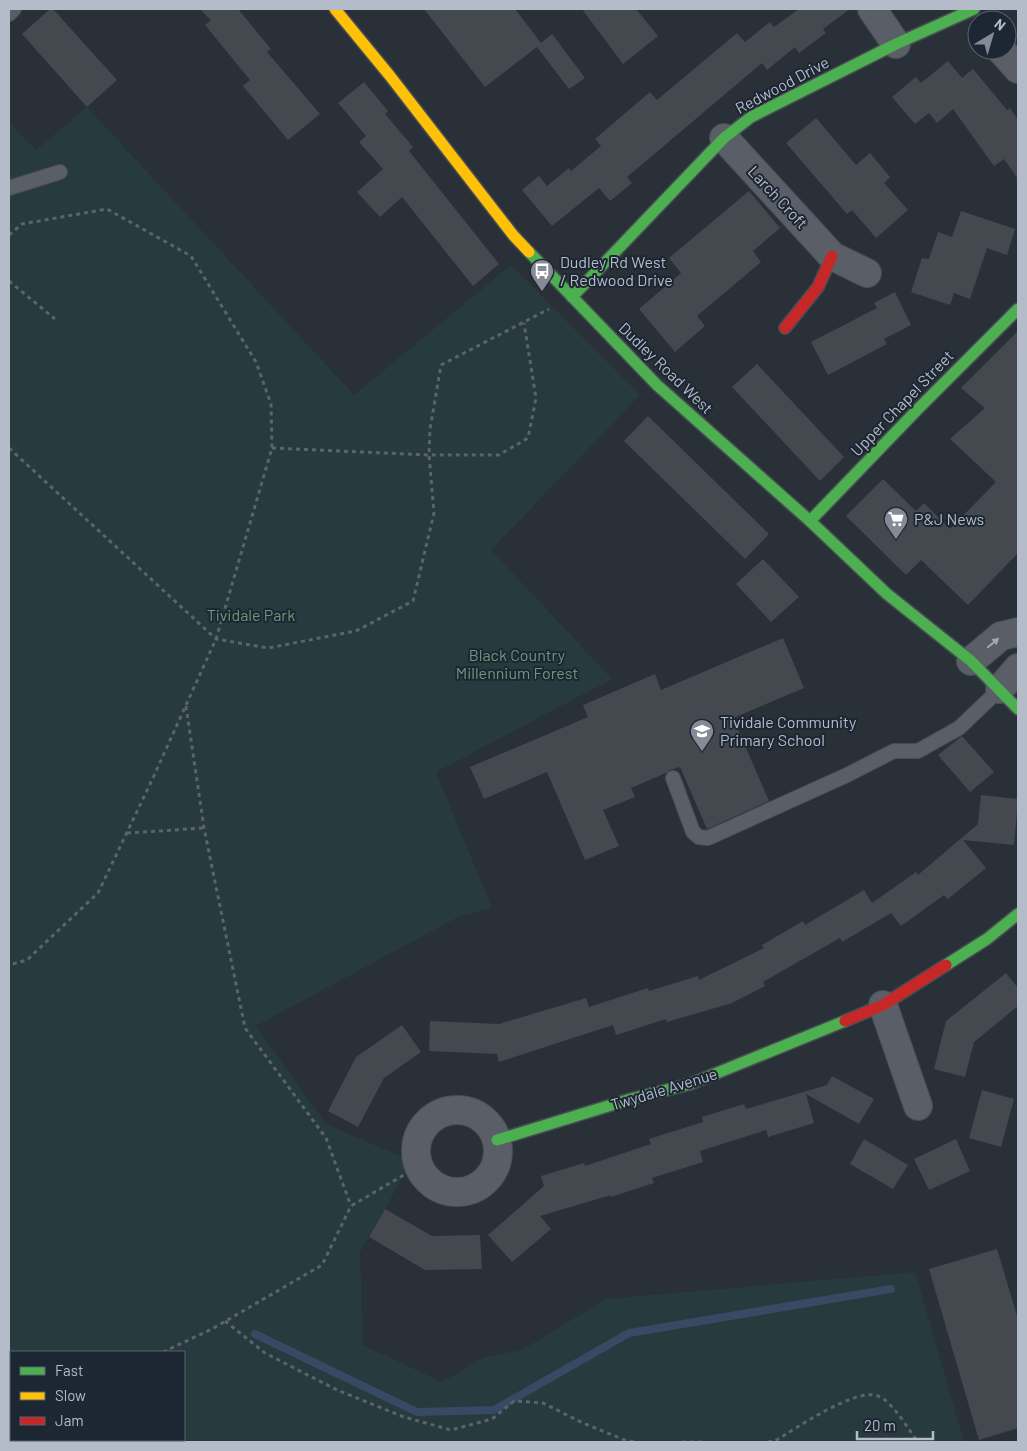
<svg xmlns="http://www.w3.org/2000/svg" width="1027" height="1451" viewBox="0 0 1027 1451" font-family="Barlow,sans-serif">
<style>
.green{fill:#273a3e;fill-rule:evenodd}
.lines{fill:none;stroke-linecap:round;stroke-linejoin:round}
.stream{stroke:#384963;stroke-width:8}
.building{fill:#444950}
.lane-casing{stroke:#484c53;stroke-width:16}
.street-casing{stroke:#484c53;stroke-width:30}
.fast-casing{stroke:#484c53;stroke-width:14}
.slow-casing{stroke:#484c53;stroke-width:14}
.jam-casing{stroke:#484c53;stroke-width:14}
.path{stroke:#5d636a;stroke-width:3;stroke-dasharray:4 4;stroke-linecap:butt}
.lane{stroke:#5a5e66;stroke-width:14}
.street{stroke:#5a5e66;stroke-width:28}
.fast{stroke:#4caf50;stroke-width:11}
.slow{stroke:#ffc107;stroke-width:11}
.jam{stroke:#c62828;stroke-width:11}
.oneway{fill:#a2a9b5}
.labels{text-anchor:middle;stroke-width:4;stroke-linejoin:round;paint-order:stroke}
.street-label{font-size:16px;fill:#b4bcc9;stroke:#1d2633}
.poi-label{font-size:16px;fill:#b4bcc9;stroke:#1d2633;text-anchor:start}
.park-label{font-size:16px;fill:#6b9a76;stroke:#1d2633}
</style>
<rect width="100%" height="100%" fill="#2a3038"/>
<path class="green" d="M87,107L354,395L511,265L640,395L491,550L612,679L436,772L492,908L458,917L256,1026L326,1124L402,1157L407,1170L360,1252L363,1345L442,1382L484,1357L522,1350L606,1299L915,1272L964,1442H9V122L36,150ZM11,1352H184V1440H11Z"/>
<g class="lines">
<polyline class="stream" points="255,1334 417,1412 494,1410 629,1333 891,1289"/>
</g>
<g class="building">
<polygon points="50,9 53,9 117,80 87,107 22,34"/>
<polygon points="200,9 238,9 271,49 267,52 320,114 288,140 243,86 250,80 205,25 211,20"/>
<polygon points="424,9 515,9 541,43 552,34 585,78 569,89 537,47 485,87"/>
<polygon points="582,9 636,9 658,36 623,64"/>
<polygon points="799,9 850,9 823,29 826,33 799,53 795,47 767,70 762,63 627,177 632,183 610,201 599,188 552,226 522,190 539,176 547,186 569,168 571,171 601,146 595,139 650,92 657,100 737,33 745,42 770,22 774,27"/>
<polygon points="948,61 962,78 973,69 1007,110 1010,108 1018,120 1018,179 1004,159 994,166 953,109 937,123 929,113 915,124 892,97 916,77 921,83"/>
<polygon points="364,82 388,111 385,114 413,147 409,151 499,264 473,286 402,197 380,217 357,192 383,169 359,142 366,136 338,103"/>
<polygon points="816,118 856,165 870,153 890,177 884,183 908,210 876,238 852,210 847,214 786,143"/>
<polygon points="749,191 780,228 753,251 761,262 697,316 705,326 675,352 639,309 681,273 669,258"/>
<polygon points="961,211 1015,229 1007,255 987,248 970,299 954,293 950,305 911,292 922,258 929,259 938,232 952,237"/>
<polygon points="895,292 911,325 884,339 887,344 828,375 811,342 877,308 874,303"/>
<polygon points="1018,331 1018,553 968,605 921,560 906,575 846,516 883,479 916,511 924,503 950,529 996,482 950,439 985,408 961,388"/>
<polygon points="757,364 844,457 820,481 732,387"/>
<polygon points="648,416 769,534 745,559 624,441"/>
<polygon points="763,559 799,597 771,622 736,584"/>
<polygon points="783,638 804,688 733,718 769,801 707,829 680,767 670,770 666,773 631,788 635,797 603,810 619,846 585,860 547,772 484,799 470,767 588,717 583,705 655,674 661,690"/>
<polygon points="962,736 994,772 970,792 938,755"/>
<polygon points="981,795 1018,799 1014,845 963,840 986,868 948,899 944,895 901,926 891,913 842,942 840,938 763,982 765,986 732,1003 667,1022 666,1019 616,1035 613,1025 499,1062 497,1054 429,1051 430,1021 499,1024 586,998 589,1007 648,988 649,991 698,976 699,980 764,948 762,945 803,921 805,925 864,890 872,903 916,872 918,875 978,824"/>
<polygon points="1006,973 1018,988 1018,1006 974,1042 965,1077 934,1069 946,1021"/>
<polygon points="402,1025 421,1052 384,1078 358,1127 328,1111 356,1057"/>
<polygon points="832,1076 874,1099 859,1124 806,1094 814,1123 768,1137 766,1130 700,1151 703,1162 652,1178 654,1183 611,1197 611,1195 540,1216 551,1229 512,1262 488,1235 544,1186 541,1176 584,1163 585,1166 651,1144 649,1139 703,1122 702,1117 744,1104 746,1109 827,1085"/>
<polygon points="982,1090 1014,1099 1001,1147 969,1138"/>
<polygon points="864,1139 908,1165 893,1189 850,1164"/>
<polygon points="956,1139 970,1171 929,1190 914,1159"/>
<polygon points="385,1209 432,1236 480,1235 482,1269 425,1270 369,1237"/>
<polygon points="997,1249 1018,1319 1018,1428 979,1440 929,1269"/>
</g>
<g class="lines">
<g class="lane-casing">
<g id="lane">
<polyline points="9,14 14,9"/>
<polyline points="9,188 60,172"/>
<polyline points="673,778 693,832 699,837 708,838 847,775 894,751 918,751 959,728 1000,689"/>
</g>
</g>
<g class="street-casing">
<g id="street">
<polyline points="872,9 896,44"/>
<polyline points="1001,50 1018,69"/>
<polyline points="724,138 832,256 867,273"/>
<polyline points="971,661 1001,636 1018,632"/>
<polyline points="1000,689 1018,668"/>
<polyline points="883,1005 918,1106"/>
<circle cx="457" cy="1151" r="41"/>
</g>
</g>
<g class="fast-casing">
<g id="fast">
<polyline points="529,252 657,385 810,521 887,594 971,661 1018,709"/>
<polyline points="572,297 724,138 751,117 896,44 974,9"/>
<polyline points="810,521 917,410 1018,309"/>
<polyline points="946,965 987,939 1018,914"/>
<polyline points="497,1140 631,1099 690,1084 845,1021"/>
</g>
</g>
<g class="slow-casing">
<polyline id="slow" points="335,9 390,76 513,235 529,252"/>
</g>
<g class="jam-casing">
<g id="jam">
<polyline points="785,328 818,287 832,256"/>
<polyline points="845,1021 883,1005 946,965"/>
</g>
</g>
<g class="path">
<polyline points="9,235 22,224 107,209 191,256 256,362 271,404 272,448 216,639 152,780 98,893 27,960 9,965"/>
<polyline points="9,281 55,319"/>
<polyline points="9,448 216,639 268,648 356,631 413,601 434,513 429,455 430,429 441,365 549,309"/>
<polyline points="272,448 429,455 499,455 528,438 536,398 524,323"/>
<polyline points="186,706 204,828 245,1028 326,1138 351,1206"/>
<polyline points="127,833 204,828"/>
<polyline points="225,1321 265,1353 337,1390 404,1417 451,1430 492,1419 514,1401 543,1403 583,1423 627,1441 636,1442"/>
<polyline points="163,1352 212,1329 322,1265 351,1206 419,1166"/>
<polyline points="39,1442 41,1440"/>
<polyline points="682,1442 705,1442"/>
<path d="M768,1442L775,1441C795,1429 856,1387 878,1396C893,1402 908,1429 918,1442"/>
</g>
<use href="#lane" class="lane"/>
<use href="#street" class="street"/>
<use href="#fast" class="fast"/>
<use href="#slow" class="slow"/>
<use href="#jam" class="jam"/>
</g>
<defs><path id="oneway-solid" d="M-6-.8H1V-3.2L6.5 0L1 3.2V.8H-6Z" transform="scale(1.25)"/></defs>
<use class="oneway" href="#oneway-solid" transform="translate(993 643) rotate(-40)"/>
<defs>
<g id="bus-pin" transform="scale(1.25)"><path d="M0 17L-7.5 6A9.5 9.5 0 1 1 7.5 6Z" fill="#848b96" stroke="#1d2633"/><path d="M-5-6H5V4H4V6H2V4H-2V6H-4V4H-5ZM-3.5-4V0h7V-4ZM-3.5 1.2v1.5H-2V1.2ZM2 1.2v1.5H3.5V1.2Z" fill="#fff"/></g>
<g id="supermarket-pin" transform="scale(1.25)"><path d="M0 17L-7.5 6A9.5 9.5 0 1 1 7.5 6Z" fill="#848b96" stroke="#1d2633"/><path d="M-6-5.5h2.5l.6 2H6L4.5 2H-2.5L-4.4-4H-6ZM-1.5 3.2a1.3 1.3 0 1 0 .1 0ZM3 3.2a1.3 1.3 0 1 0 .1 0Z" fill="#fff"/></g>
<g id="school-pin" transform="scale(1.25)"><path d="M0 17L-7.5 6A9.5 9.5 0 1 1 7.5 6Z" fill="#848b96" stroke="#1d2633"/><path d="M0-5L7-2L0 1L-7-2ZM-4 1L0 2.5L4 1V4Q0 6-4 4Z" fill="#fff"/></g>
</defs>
<g fill-rule="evenodd">
<use href="#bus-pin" x="542" y="271"/>
<use href="#supermarket-pin" x="896" y="519"/>
<use href="#school-pin" x="702" y="731"/>
</g>
<g class="labels">
<g class="street-label">
<text transform="translate(782 85) rotate(-28)" y="6">Redwood Drive</text>
<text transform="translate(778 197) rotate(47)" y="6">Larch Croft</text>
<text transform="translate(666 368) rotate(44)" y="6">Dudley Road West</text>
<text transform="translate(902 403) rotate(-46)" y="6">Upper Chapel Street</text>
<text transform="translate(664 1089) rotate(-17)" y="6">Twydale Avenue</text>
</g>
<g class="poi-label">
<text x="560" y="268">Dudley Rd West<tspan x="560" dy="18">/ Redwood Drive</tspan></text>
<text x="914" y="525">P&amp;J News</text>
<text x="720" y="728">Tividale Community<tspan x="720" dy="18">Primary School</tspan></text>
</g>
<g class="park-label">
<text x="251" y="621">Tividale Park</text>
<text x="517" y="661">Black Country<tspan x="517" dy="18">Millennium Forest</tspan></text>
</g>
</g>
<rect width="1027" height="1451" fill="none" stroke="#b4bcc9" stroke-width="20"/>
<rect x="10" y="1351" width="175" height="90" fill="#1d2633" stroke="#59626f"/>
<rect x="20" y="1367" width="25" height="8" fill="#4caf50" stroke="#59626f"/>
<text x="55" y="1376" font-size="15" fill="#b4bcc9">Fast</text>
<rect x="20" y="1392" width="25" height="8" fill="#ffc107" stroke="#59626f"/>
<text x="55" y="1401" font-size="15" fill="#b4bcc9">Slow</text>
<rect x="20" y="1417" width="25" height="8" fill="#c62828" stroke="#59626f"/>
<text x="55" y="1426" font-size="15" fill="#b4bcc9">Jam</text>
<g transform="translate(992 35) rotate(38)"><circle r="24" fill="#1d2633" stroke="#59626f"/>
<path d="M0-4L9 19L0 12L-9 19Z" fill="#848b96"/>
<text y="-8" font-size="14" font-weight="bold" text-anchor="middle" fill="#b4bcc9">N</text>
</g>
<path d="M857 1431v8h76v-8" fill="none" stroke="#b4bcc9" stroke-width="2.5"/>
<text x="864" y="1431" font-size="15" fill="#b4bcc9" stroke="#1d2633" stroke-width="4" paint-order="stroke">20 m</text>
</svg>
